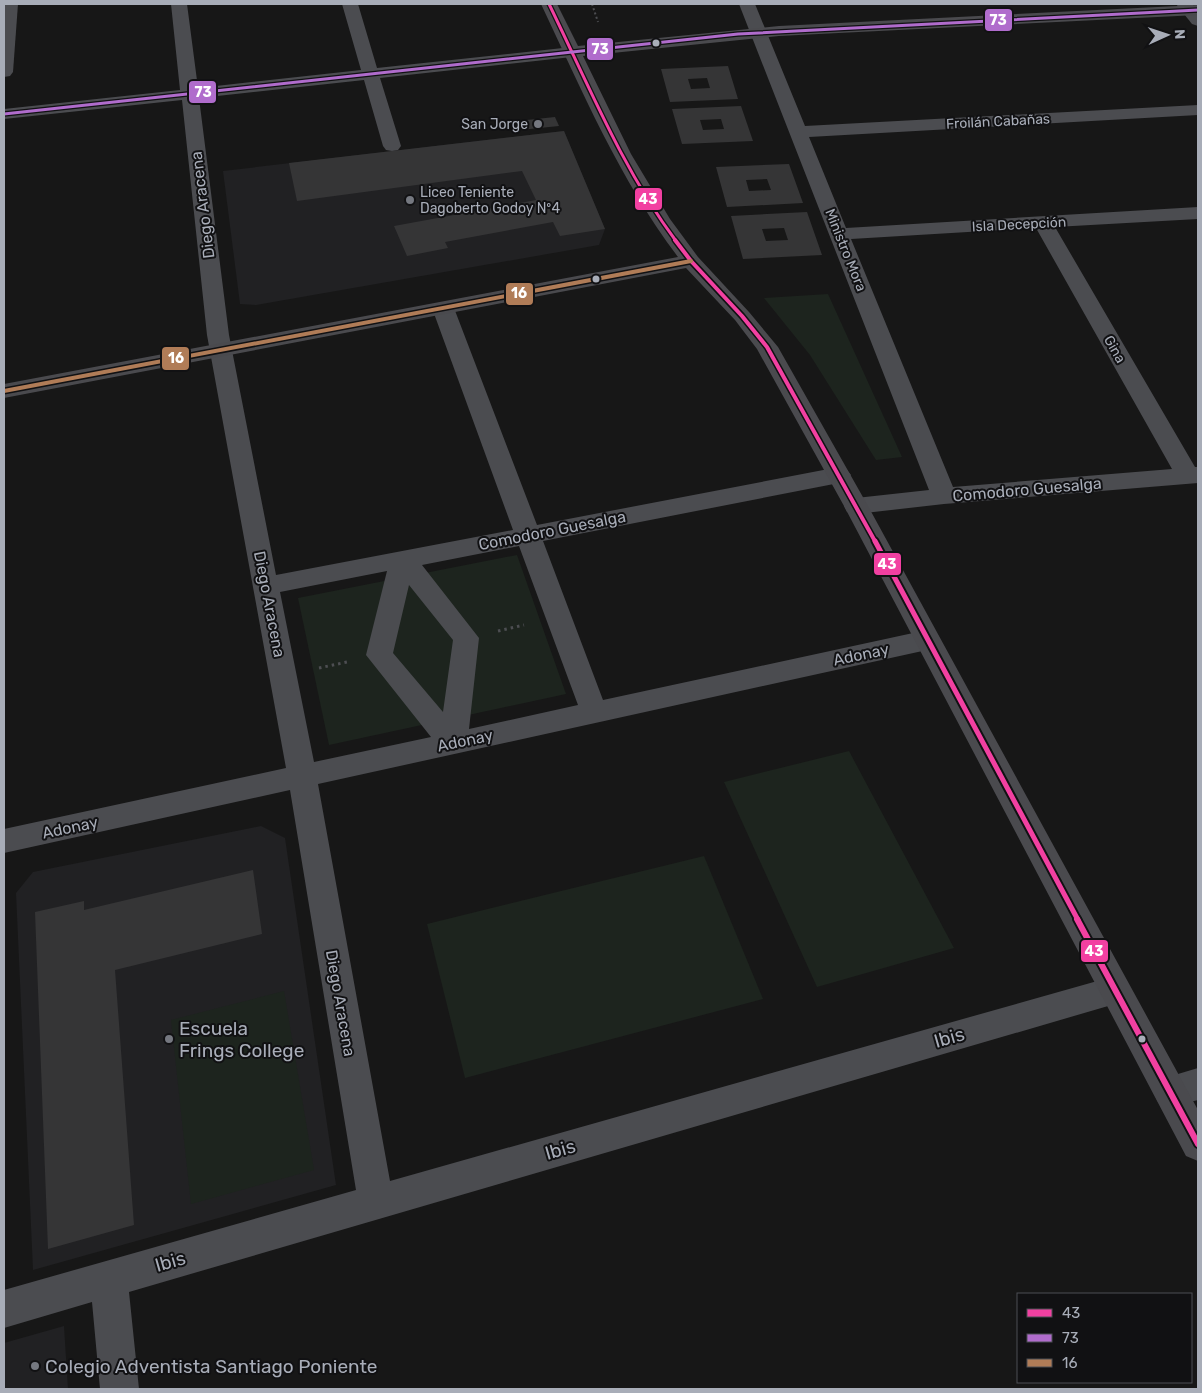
<svg xmlns="http://www.w3.org/2000/svg" width="1202" height="1393" viewBox="0 0 1202 1393" font-family="Rubik,sans-serif">
<style>
.built{fill:#212123}
.green{fill:#1d241e}
.building{fill:#353536;fill-rule:evenodd}
.lines{fill:none;stroke-linecap:round;stroke-linejoin:round}
.path-far1{stroke:#4d4e52;stroke-width:2;stroke-dasharray:2 2.5;stroke-linecap:butt}
.path{stroke:#4d4e52;stroke-width:3;stroke-dasharray:2.5 4;stroke-linecap:butt}
.street{fill:#4b4c50;fill-rule:evenodd}
.secondary{fill:#4a4a4e;fill-rule:evenodd}
.bus-1-far3-casing{stroke:#111113;stroke-width:5.5}
.bus-1-far2-casing{stroke:#111113;stroke-width:7}
.bus-1-far1-casing{stroke:#111113;stroke-width:9}
.bus-1-casing{stroke:#111113;stroke-width:10}
.bus-2-casing{stroke:#111113;stroke-width:5.5}
.bus-3-casing{stroke:#111113;stroke-width:7}
.bus-1-far3{stroke:#f240a1;stroke-width:3}
.bus-1-far2{stroke:#f240a1;stroke-width:4}
.bus-1-far1{stroke:#f240a1;stroke-width:5}
.bus-1{stroke:#f240a1;stroke-width:6}
.bus-2{stroke:#b06ccc;stroke-width:3}
.bus-3{stroke:#b07c57;stroke-width:4}
.bus-dot{fill:#a8adb8;stroke:#111113;stroke-width:2}
.poi-dot{fill:#757880;stroke:#111113;stroke-width:2}
.labels{text-anchor:middle;stroke-width:4;stroke-linejoin:round;paint-order:stroke}
.far-street-label{font-size:14px;fill:#a8adb8;stroke:#111113}
.far-poi-label{font-size:14px;fill:#a8adb8;stroke:#111113;text-anchor:end}
.street-label{font-size:16px;fill:#a8adb8;stroke:#111113}
.near-poi-label{font-size:19px;fill:#a8adb8;stroke:#111113;text-anchor:start}
.near-street-label{font-size:19px;fill:#a8adb8;stroke:#111113}
.line-badge{stroke:#111113;stroke-width:2}
.badge-label{font-size:14px;text-anchor:middle;font-weight:bold;fill:#fff}
</style>
<rect width="100%" height="100%" fill="#171717"/>
<g class="built">
<polygon points="564,131 605,229 599,245 256,305 240,304 223,171"/>
<polygon points="261,826 285,838 336,1185 33,1270 16,893 33,872"/>
<polygon points="64,1326 68,1389 4,1389 4,1343"/>
</g>
<g class="green">
<polygon points="828,294 902,457 876,460 810,355 764,298"/>
<polygon points="517,555 566,694 329,745 298,598"/>
<polygon points="849,751 954,948 817,987 724,782"/>
<polygon points="704,856 763,999 465,1078 427,924"/>
<polygon points="284,991 314,1170 191,1204 171,1020"/>
</g>
<g class="building">
<path d="M728,66L738,99L670,102L661,69ZM707,78L710,88L691,89L688,79Z"/>
<path d="M741,106L753,141L682,144L672,109ZM721,119L724,129L703,130L700,120Z"/>
<polygon points="555,117 559,126 520,130 517,121"/>
<polygon points="564,131 605,229 560,236 553,222 445,242 448,248 407,256 394,226 536,200 522,171 297,201 289,163"/>
<path d="M789,164L803,203L727,207L716,167ZM767,179L771,190L749,191L746,180Z"/>
<path d="M807,212L822,255L743,259L731,216ZM784,228L788,240L766,241L762,229Z"/>
<polygon points="253,870 262,934 115,970 134,1225 48,1249 35,912 84,901 84,910"/>
</g>
<g class="lines">
<polyline class="path-far1" points="592,4 598,22"/>
<g class="path">
<polyline points="498,631 524,625"/>
<polyline points="319,668 347,662"/>
</g>
<g class="street">
<polygon points="4,4 18,4 13,72 10,76 4,77"/>
<path d="M171,4H187L198,88L361,70L342,4H358L377,68L572,47L578,48L580,52L578,56L572,57L380,78L401,146L398,150L392,151L386,150L383,146L364,80L199,98L229,335L276,575L513,530L432,308L436,304L443,302L450,304L454,308L537,525L839,467L847,470L851,475L847,480L839,483L543,541L603,700L927,630L936,633L940,640L936,647L927,650L318,784L390,1181L1115,976L1126,980L1131,990L1126,1000L1115,1004L129,1292L139,1389H100L92,1302L4,1328V1290L356,1190L290,790L4,853V829L286,768L207,335L182,100L4,119V109L180,90ZM519,546L578,705L469,729L479,638L422,565ZM387,571L366,655L431,737L314,762L280,592ZM409,585L453,640L443,712L393,653Z"/>
<path d="M739,4H755L805,126L1198,105V115L809,137L846,228L1198,207V219L1055,227L1195,467H1198V483L944,504L856,514L847,512L844,506L847,500L856,498L929,490ZM1036,228L1172,469L953,487L851,239Z"/>
<polygon points="1176,4 1192,4 1198,11 1198,26 1192,24"/>
<polygon points="1198,1068 1198,1100 1170,1107 1158,1102 1153,1091 1158,1080"/>
</g>
<path class="secondary" d="M541,4H557L578,46L779,26L1198,5V15L779,36L583,56L631,154L670,219L698,257L749,312L778,347L868,506L1198,1110V1161L1186,1156L844,506L757,349L735,320L686,268L4,398V384L678,257C620,180 582,91 541,4Z"/>
<g class="bus-1-far3-casing">
<path id="bus-1-far3" d="M549,4C588,84 623,170 676,241"/>
</g>
<g class="bus-1-far2-casing">
<polyline id="bus-1-far2" points="675,240 691,261 742,316 767,347 876,543"/>
</g>
<g class="bus-1-far1-casing">
<polyline id="bus-1-far1" points="875,541 1078,920"/>
</g>
<g class="bus-1-casing">
<polyline id="bus-1" points="1077,919 1198,1144"/>
</g>
<g class="bus-2-casing">
<polyline id="bus-2" points="4,114 738,34 1198,10"/>
</g>
<g class="bus-3-casing">
<polyline id="bus-3" points="4,391 691,261"/>
</g>
<use href="#bus-1-far3" class="bus-1-far3"/>
<use href="#bus-1-far2" class="bus-1-far2"/>
<use href="#bus-1-far1" class="bus-1-far1"/>
<use href="#bus-1" class="bus-1"/>
<use href="#bus-2" class="bus-2"/>
<use href="#bus-3" class="bus-3"/>
</g>
<g class="bus-dot">
<circle cx="656" cy="43" r="4.5"/>
<circle cx="596" cy="279" r="4.5"/>
<circle cx="1142" cy="1039" r="4.5"/>
</g>
<g class="poi-dot">
<circle cx="538" cy="124" r="5"/>
<circle cx="410" cy="200" r="5"/>
<circle cx="169" cy="1039" r="5"/>
<circle cx="35" cy="1366" r="5"/>
</g>
<g class="labels">
<g class="far-street-label">
<text transform="translate(998 121) rotate(-3)" y="5">Froilán Cabañas</text>
<text transform="translate(1019 224) rotate(-3)" y="5">Isla Decepción</text>
<text transform="translate(846 250) rotate(68)" y="5">Ministro Mora</text>
<text transform="translate(1115 349) rotate(60)" y="5">Gina</text>
</g>
<g class="far-poi-label">
<text x="528" y="129">San Jorge</text>
<text x="420" y="197" text-anchor="start">Liceo Teniente<tspan x="420" dy="16">Dagoberto Godoy Nº4</tspan></text>
</g>
<g class="street-label">
<text transform="translate(202 205) rotate(-97)" y="6">Diego Aracena</text>
<text transform="translate(1027 489) rotate(-5)" y="6">Comodoro Guesalga</text>
<text transform="translate(552 530) rotate(-11)" y="6">Comodoro Guesalga</text>
<text transform="translate(270 604) rotate(79)" y="6">Diego Aracena</text>
<text transform="translate(861 654) rotate(-12)" y="6">Adonay</text>
<text transform="translate(465 740) rotate(-12)" y="6">Adonay</text>
<text transform="translate(70 827) rotate(-12)" y="6">Adonay</text>
<text transform="translate(341 1003) rotate(80)" y="6">Diego Aracena</text>
</g>
<g class="near-poi-label">
<text x="179" y="1035">Escuela<tspan x="179" dy="22">Frings College</tspan></text>
<text x="45" y="1373">Colegio Adventista Santiago Poniente</text>
</g>
<g class="near-street-label">
<text transform="translate(949 1037) rotate(-16)" y="7">Ibis</text>
<text transform="translate(560 1149) rotate(-16)" y="7">Ibis</text>
<text transform="translate(170 1261) rotate(-16)" y="7">Ibis</text>
</g>
</g>
<g class="line-badge">
<rect x="984" y="8" width="29" height="24" rx="5" fill="#b06ccc"/>
<rect x="586" y="37" width="28" height="24" rx="5" fill="#b06ccc"/>
<rect x="188" y="80" width="29" height="24" rx="5" fill="#b06ccc"/>
<rect x="634" y="187" width="29" height="24" rx="5" fill="#f240a1"/>
<rect x="505" y="282" width="29" height="24" rx="5" fill="#b07c57"/>
<rect x="161" y="346" width="29" height="25" rx="5" fill="#b07c57"/>
<rect x="873" y="552" width="29" height="24" rx="5" fill="#f240a1"/>
<rect x="1080" y="939" width="29" height="24" rx="5" fill="#f240a1"/>
</g>
<g class="badge-label">
<text x="998" y="25">73</text>
<text x="600" y="54">73</text>
<text x="203" y="97">73</text>
<text x="648" y="204">43</text>
<text x="519" y="298">16</text>
<text x="176" y="363">16</text>
<text x="887" y="569">43</text>
<text x="1094" y="956">43</text>
</g>
<rect width="1202" height="1393" fill="none" stroke="#a8adb8" stroke-width="10"/>
<rect x="1017" y="1293" width="175" height="90" fill="#111113" stroke="#4d4f55"/>
<rect x="1027" y="1309" width="25" height="8" fill="#f240a1" stroke="#4d4f55"/>
<text x="1062" y="1318" font-size="15" fill="#a8adb8">43</text>
<rect x="1027" y="1334" width="25" height="8" fill="#b06ccc" stroke="#4d4f55"/>
<text x="1062" y="1343" font-size="15" fill="#a8adb8">73</text>
<rect x="1027" y="1359" width="25" height="8" fill="#b07c57" stroke="#4d4f55"/>
<text x="1062" y="1368" font-size="15" fill="#a8adb8">16</text>
<g transform="translate(1167 35) rotate(87)" stroke="#111113" stroke-width="4" paint-order="stroke">
<path d="M0-4L9 19L0 12L-9 19Z" fill="#a8adb8"/>
<text y="-8" font-size="14" font-weight="bold" text-anchor="middle" fill="#a8adb8">N</text>
</g>
</svg>
